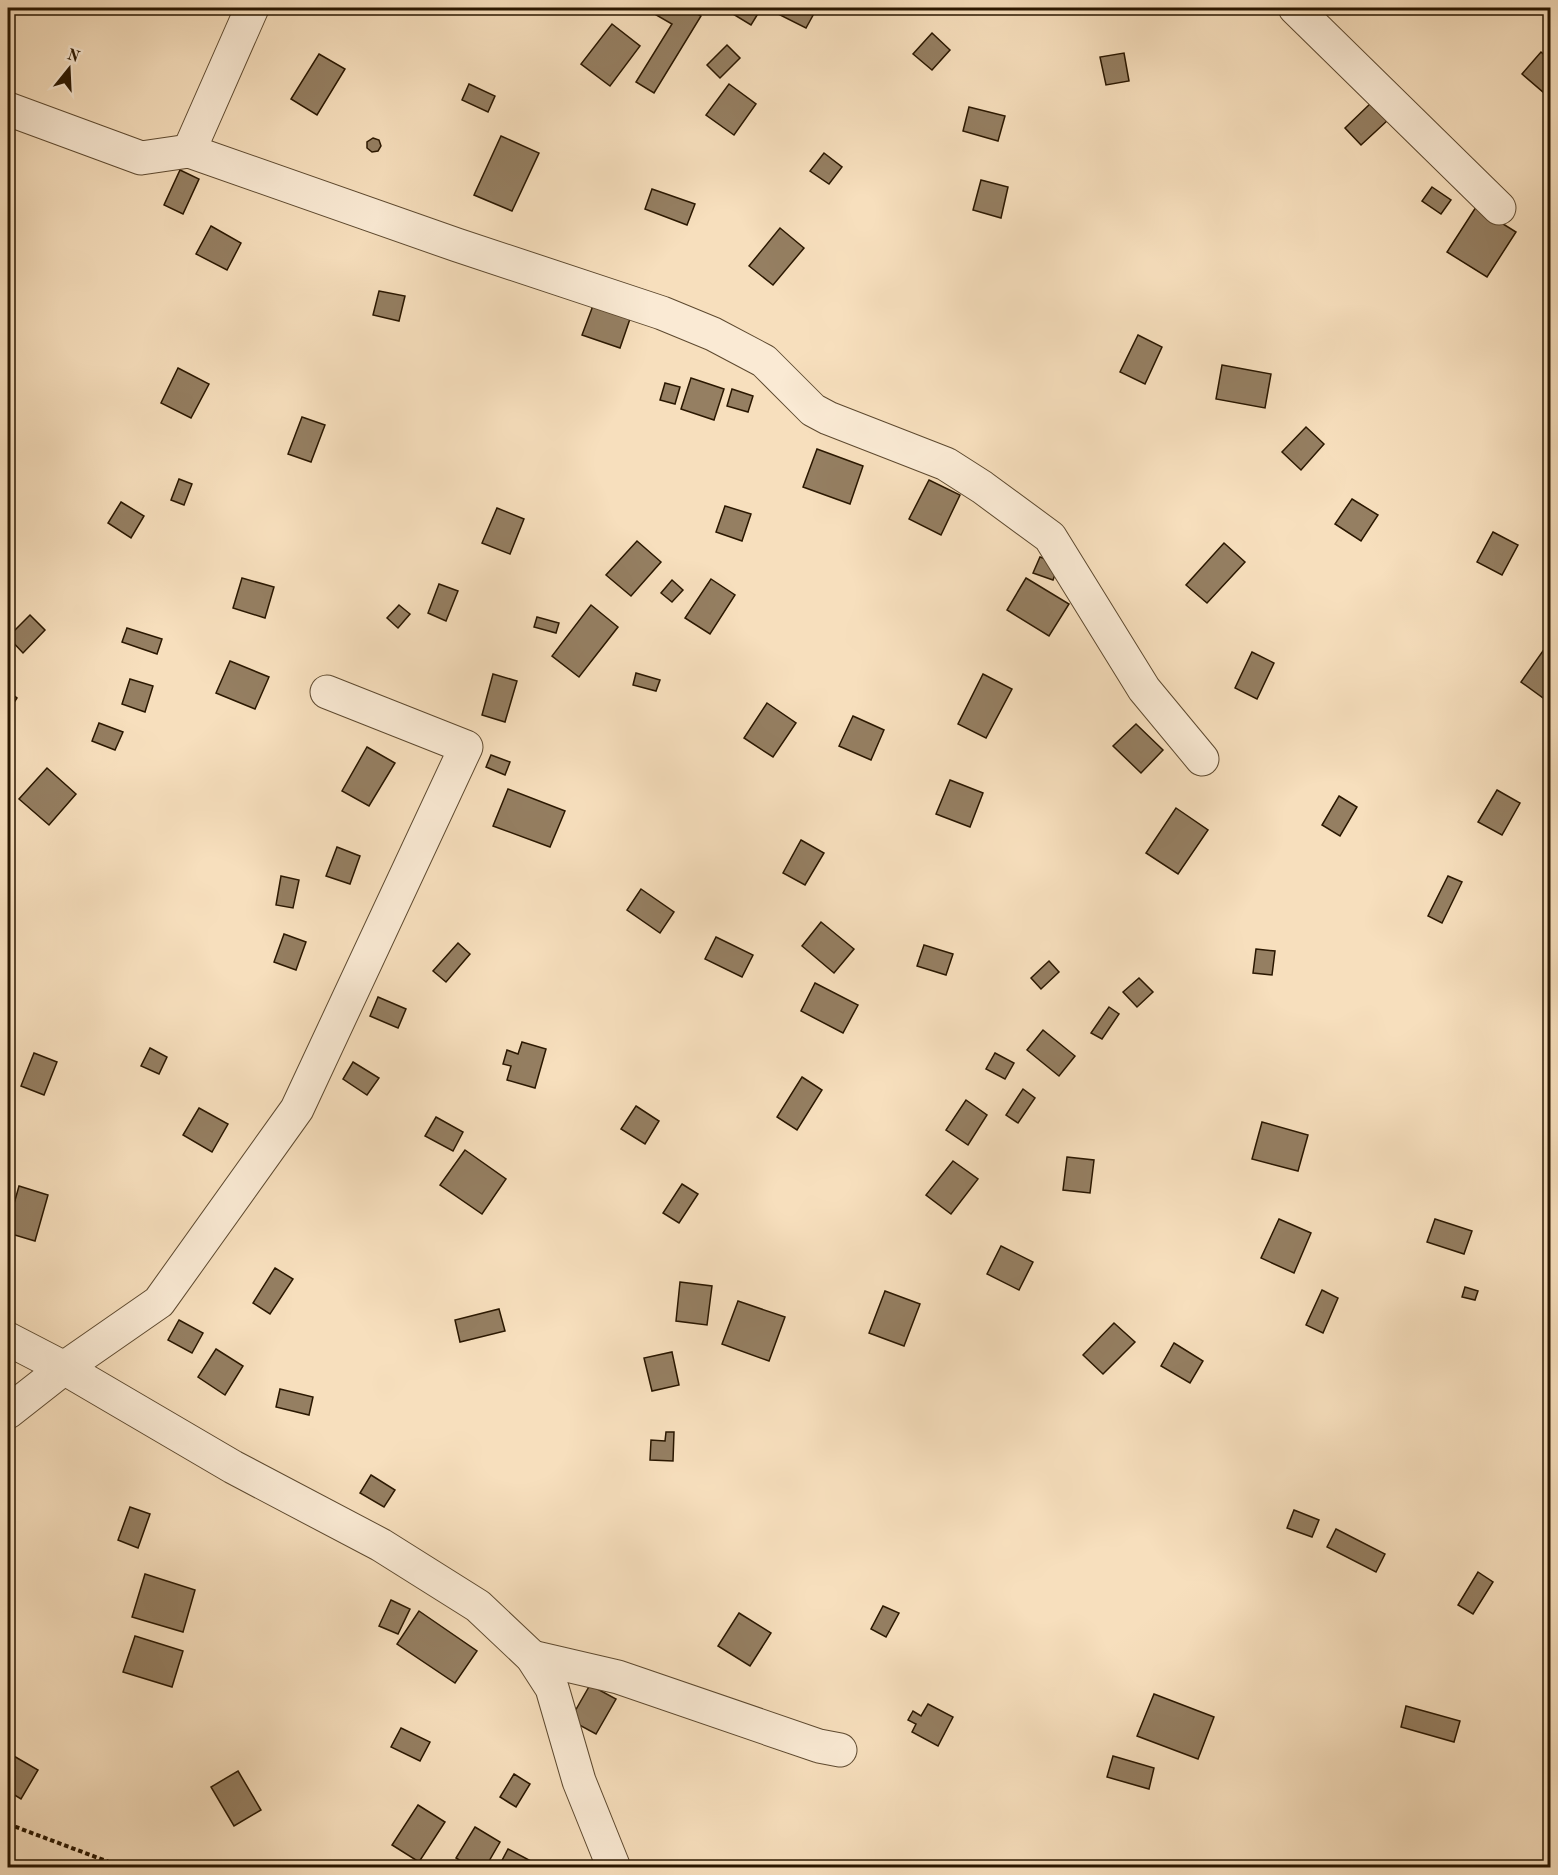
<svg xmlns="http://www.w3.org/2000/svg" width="1558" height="1875" viewBox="0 0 1558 1875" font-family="'Old Standard TT',serif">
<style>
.building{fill:#957f62;stroke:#2a1700;stroke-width:1.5}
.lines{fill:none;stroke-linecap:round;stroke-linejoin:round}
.minor-casing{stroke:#5d492f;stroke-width:35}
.path{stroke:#2a1700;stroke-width:4;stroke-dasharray:4.5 3;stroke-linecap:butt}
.minor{stroke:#faead4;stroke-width:33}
</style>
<rect width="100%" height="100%" fill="#f7dfbd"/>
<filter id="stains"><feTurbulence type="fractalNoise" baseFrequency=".00333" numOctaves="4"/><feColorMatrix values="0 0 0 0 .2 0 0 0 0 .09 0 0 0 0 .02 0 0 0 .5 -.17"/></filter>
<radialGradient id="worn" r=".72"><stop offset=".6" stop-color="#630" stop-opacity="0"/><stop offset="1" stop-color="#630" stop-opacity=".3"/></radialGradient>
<g class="building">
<polygon points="653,8 687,8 701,16 654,93 636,82 672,24 651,12"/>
<polygon points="730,8 752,8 759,12 751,25 728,11"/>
<polygon points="776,8 817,8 806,28 774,12"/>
<polygon points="1418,8 1430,8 1426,13"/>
<polygon points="612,24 640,46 610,86 581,64"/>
<polygon points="932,33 950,50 932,70 913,54"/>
<polygon points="727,45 740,58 720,78 707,65"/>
<polygon points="1541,52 1550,60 1550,98 1522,74"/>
<polygon points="1124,53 1129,81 1106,85 1100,57"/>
<polygon points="319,54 345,69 317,115 291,99"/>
<polygon points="469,84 495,96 488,112 462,100"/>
<polygon points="729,84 756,104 734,135 706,115"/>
<polygon points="1372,102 1388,120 1361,145 1345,128"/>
<polygon points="969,107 1005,116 998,141 963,131"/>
<polygon points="501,136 539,153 512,211 474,195"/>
<polygon points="373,138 379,140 381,146 378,151 372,152 367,148 367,142"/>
<polygon points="824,153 842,167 829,184 810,171"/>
<polygon points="180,170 199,179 183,214 164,205"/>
<polygon points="981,180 1008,187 1001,218 973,210"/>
<polygon points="1432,187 1451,200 1441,214 1422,201"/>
<polygon points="652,189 695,204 687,225 645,209"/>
<polygon points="1476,207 1516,232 1487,277 1447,252"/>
<polygon points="211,226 241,243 227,270 196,254"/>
<polygon points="780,228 804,248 773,285 749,266"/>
<polygon points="379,291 405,296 399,321 373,315"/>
<polygon points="594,303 631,316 620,348 582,335"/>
<polygon points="1138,335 1162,347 1145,384 1120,372"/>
<polygon points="1222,365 1271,374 1265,408 1216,399"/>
<polygon points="178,368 209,384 191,418 161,403"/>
<polygon points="691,378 724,389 714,420 681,409"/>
<polygon points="665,383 680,387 675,404 660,400"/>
<polygon points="732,389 753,396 748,412 727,406"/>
<polygon points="302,417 325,425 311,462 288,454"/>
<polygon points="1306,427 1324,444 1301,470 1282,452"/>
<polygon points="817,449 863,466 850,504 803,487"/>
<polygon points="179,479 192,484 184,505 171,500"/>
<polygon points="929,480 960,495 941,535 909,519"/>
<polygon points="1352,499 1378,515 1361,541 1335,524"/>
<polygon points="121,502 144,516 131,538 108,523"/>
<polygon points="725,506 751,514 742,541 716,532"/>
<polygon points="497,508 524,519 510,554 482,543"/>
<polygon points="1493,532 1518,545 1502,575 1477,562"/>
<polygon points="637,541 661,562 631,596 606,575"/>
<polygon points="1224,543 1245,562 1207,603 1186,585"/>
<polygon points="1040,557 1059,564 1053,580 1033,573"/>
<polygon points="242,578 274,587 265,618 233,608"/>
<polygon points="1026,578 1069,604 1049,636 1007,610"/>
<polygon points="711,579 735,595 710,634 685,618"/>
<polygon points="672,580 683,590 672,602 661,593"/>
<polygon points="439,584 458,591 446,621 428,613"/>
<polygon points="399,605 410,614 398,628 387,618"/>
<polygon points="591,605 618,627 579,677 552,656"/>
<polygon points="30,615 45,630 23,653 8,637"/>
<polygon points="537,617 559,623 556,633 534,627"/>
<polygon points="127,628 162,639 157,654 122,642"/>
<polygon points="1545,648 1550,652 1550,703 1521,682"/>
<polygon points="1252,652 1274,663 1257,699 1235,688"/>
<polygon points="230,661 269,677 255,709 216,693"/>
<polygon points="636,673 660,680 656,691 633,685"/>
<polygon points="493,674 517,681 505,722 482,715"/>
<polygon points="983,674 1012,689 986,738 958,724"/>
<polygon points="130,679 153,686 145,712 122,704"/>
<polygon points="8,691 17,698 8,712"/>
<polygon points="767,703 796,723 773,757 744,738"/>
<polygon points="853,716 884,730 871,760 839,746"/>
<polygon points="99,723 123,732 115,750 92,741"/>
<polygon points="1136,724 1163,750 1141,773 1113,746"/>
<polygon points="367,747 395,763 369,806 342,791"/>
<polygon points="491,755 510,762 505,775 486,767"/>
<polygon points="47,768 76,794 49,825 19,799"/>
<polygon points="950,780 983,793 970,827 936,814"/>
<polygon points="508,789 565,811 550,847 493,826"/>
<polygon points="1497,790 1520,803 1502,835 1478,822"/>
<polygon points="1339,796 1357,807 1340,836 1322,825"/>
<polygon points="1176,808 1208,830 1178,874 1146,853"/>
<polygon points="801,840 824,853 805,885 783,873"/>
<polygon points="337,847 360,856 350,884 326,876"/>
<polygon points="281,876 299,880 293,908 276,905"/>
<polygon points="1448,876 1462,882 1442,923 1428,916"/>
<polygon points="641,889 674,912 660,933 627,910"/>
<polygon points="821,922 854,949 834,973 802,946"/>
<polygon points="284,934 306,942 296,970 274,962"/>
<polygon points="716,937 753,955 742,977 705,959"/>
<polygon points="458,943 470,954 446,982 433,971"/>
<polygon points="924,945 953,954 946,975 917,966"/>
<polygon points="1256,949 1275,951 1272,975 1253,973"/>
<polygon points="1049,961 1059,972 1041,989 1031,978"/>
<polygon points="1139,978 1153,992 1137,1007 1123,992"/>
<polygon points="815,983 858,1005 843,1033 801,1011"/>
<polygon points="378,997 406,1009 398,1028 370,1016"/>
<polygon points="1109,1007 1119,1014 1102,1039 1091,1033"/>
<polygon points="1043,1030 1075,1056 1059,1076 1027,1050"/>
<polygon points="522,1042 546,1049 535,1088 507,1080 511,1066 503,1064 507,1050 518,1054"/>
<polygon points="150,1048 167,1057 159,1074 141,1066"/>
<polygon points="34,1053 57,1062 44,1095 21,1086"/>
<polygon points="995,1053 1014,1063 1005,1079 986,1069"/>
<polygon points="353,1062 379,1078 367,1095 343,1079"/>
<polygon points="802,1077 822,1090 797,1130 777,1117"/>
<polygon points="1023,1089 1035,1098 1018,1123 1006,1115"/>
<polygon points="966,1100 987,1115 968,1145 946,1130"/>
<polygon points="636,1106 659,1121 645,1144 621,1129"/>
<polygon points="199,1108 228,1124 212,1152 183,1135"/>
<polygon points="436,1117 463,1132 453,1151 425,1136"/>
<polygon points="1262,1122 1308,1135 1298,1171 1252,1159"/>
<polygon points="465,1150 506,1179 482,1214 440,1185"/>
<polygon points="1067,1157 1094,1160 1090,1193 1063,1190"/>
<polygon points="953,1161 978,1179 951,1214 926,1195"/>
<polygon points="682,1184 698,1194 679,1223 663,1213"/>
<polygon points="19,1186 48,1195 35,1241 8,1233 8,1225"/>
<polygon points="1279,1219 1311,1233 1294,1273 1261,1258"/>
<polygon points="1435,1219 1472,1231 1464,1254 1427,1242"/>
<polygon points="1001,1246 1033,1262 1019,1290 987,1274"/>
<polygon points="275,1268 293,1279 270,1314 253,1303"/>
<polygon points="680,1282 712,1286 707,1325 676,1321"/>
<polygon points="1465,1287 1478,1291 1475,1300 1462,1297"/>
<polygon points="1322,1290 1338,1298 1323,1333 1306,1325"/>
<polygon points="885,1291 920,1304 904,1346 869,1333"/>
<polygon points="738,1301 785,1317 769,1361 722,1344"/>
<polygon points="499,1309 505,1331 460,1342 455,1320"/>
<polygon points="179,1320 203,1333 192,1353 168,1340"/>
<polygon points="1114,1323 1135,1342 1103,1374 1083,1355"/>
<polygon points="1174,1343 1203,1361 1190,1383 1161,1366"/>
<polygon points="216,1349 243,1366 225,1395 198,1377"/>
<polygon points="672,1352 679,1385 652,1391 644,1358"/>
<polygon points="280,1389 313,1397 309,1415 276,1407"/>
<polygon points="666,1432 674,1432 673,1461 650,1460 651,1440 665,1441"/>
<polygon points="371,1475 395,1490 384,1507 360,1493"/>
<polygon points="130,1507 150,1514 138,1548 118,1540"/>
<polygon points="1294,1510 1319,1520 1312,1537 1287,1528"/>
<polygon points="1336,1529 1385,1554 1376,1572 1327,1547"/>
<polygon points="1478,1572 1493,1582 1473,1614 1458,1605"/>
<polygon points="145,1574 195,1590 183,1632 132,1617"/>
<polygon points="391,1600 410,1609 398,1634 379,1626"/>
<polygon points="883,1606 899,1613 886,1637 871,1629"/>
<polygon points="419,1611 477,1651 455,1683 397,1644"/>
<polygon points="739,1613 771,1633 750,1666 718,1646"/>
<polygon points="135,1636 183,1651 172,1687 123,1672"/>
<polygon points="590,1685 616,1699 596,1734 570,1720"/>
<polygon points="1154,1694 1214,1717 1198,1759 1137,1736"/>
<polygon points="928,1704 953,1717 938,1746 912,1732 916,1724 908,1720 913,1711 921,1716"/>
<polygon points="1406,1706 1460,1721 1454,1742 1401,1727"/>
<polygon points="401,1728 430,1742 420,1761 391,1747"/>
<polygon points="12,1755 38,1770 21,1799 8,1791 8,1764"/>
<polygon points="1113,1756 1154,1768 1149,1789 1107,1777"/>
<polygon points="238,1771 261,1810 234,1826 211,1787"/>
<polygon points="514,1774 530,1784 516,1807 500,1797"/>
<polygon points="418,1805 445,1822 419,1862 392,1845"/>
<polygon points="475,1827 500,1842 485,1868 472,1868 456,1858"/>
<polygon points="508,1849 544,1868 498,1868"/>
</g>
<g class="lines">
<g class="minor-casing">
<g id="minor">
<polyline points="1295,8 1499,208"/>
<polyline points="8,109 141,158 189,151 457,245 662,313 713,334 764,361 813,410 828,418 946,464 982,487 1050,537 1144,689 1202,759"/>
<polyline points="189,151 252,8"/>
<polyline points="8,1339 64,1368 233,1467 381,1545 478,1606 532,1657 552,1688 579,1781 614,1868"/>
<polyline points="8,1412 64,1368 159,1302 297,1109 466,747 327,692"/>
<polyline points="532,1657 618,1677 819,1746 840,1750"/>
</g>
</g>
<polyline class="path" points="8,1824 125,1868"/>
<use href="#minor" class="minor"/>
</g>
<rect width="1558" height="1875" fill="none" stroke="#f7dfbd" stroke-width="30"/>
<rect x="9" y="9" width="1540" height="1857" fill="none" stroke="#2a1700" stroke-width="3"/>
<rect x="15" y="15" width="1528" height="1845" fill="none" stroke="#2a1700" stroke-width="1.5"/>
<g transform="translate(69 69) rotate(18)" stroke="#faead4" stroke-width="4.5" paint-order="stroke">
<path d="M0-4.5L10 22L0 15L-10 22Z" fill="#2a1700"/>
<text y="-9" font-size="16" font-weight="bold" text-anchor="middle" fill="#2a1700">N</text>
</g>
<rect width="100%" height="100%" filter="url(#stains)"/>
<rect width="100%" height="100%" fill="url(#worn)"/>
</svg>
